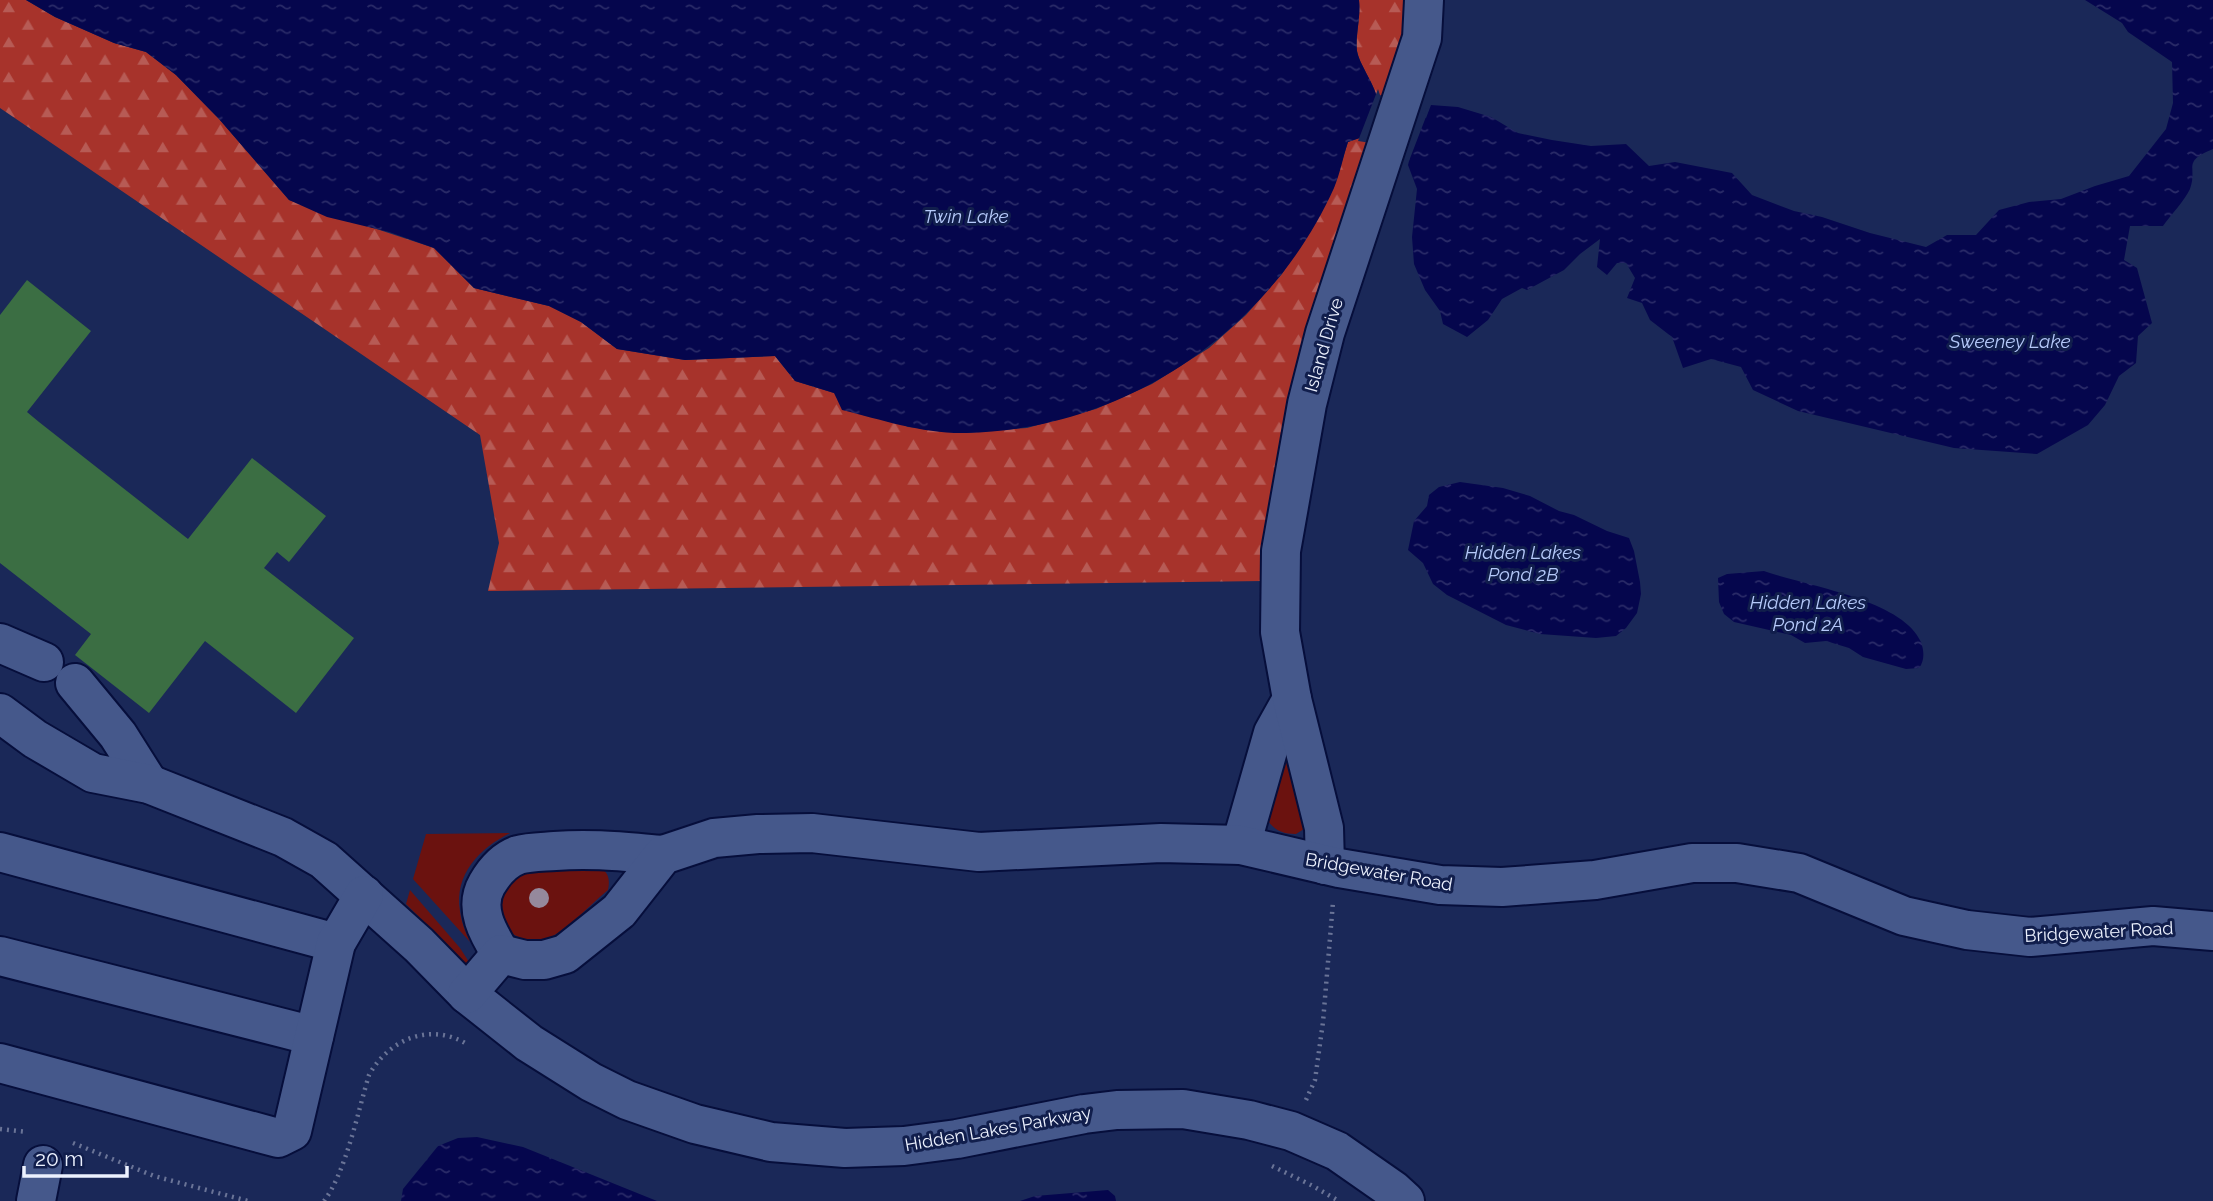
<svg xmlns="http://www.w3.org/2000/svg" width="2213" height="1201" viewBox="0 0 2213 1201" font-family="Raleway,sans-serif">
<style>
.green{fill:#6b120f}
.forest{fill:url(#forest-firs)}
.water{fill:url(#water-ripples)}
.pier{fill:#1a2858}
.building{fill:#3b6e43}
.lines{fill:none;stroke-linecap:round;stroke-linejoin:round}
.minor-casing{stroke:#060e3b;stroke-width:42}
.path{stroke:#6a7497;stroke-width:4.5;stroke-dasharray:2 5;stroke-linecap:butt}
.minor{stroke:#45588b;stroke-width:38}
.tree{fill:#95899c}
.labels{text-anchor:middle;stroke-width:6;stroke-linejoin:round;paint-order:stroke}
.street-label{font-size:18px;fill:#ecf1fe;stroke:#111e4c}
.water-label{font-size:19px;font-style:italic;fill:#b5c9fa;stroke:#111e4c}
</style>
<defs>
<pattern id="forest-firs" width="22" height="20" patternUnits="userSpaceOnUse" patternTransform="scale(1.75)"><rect width="22" height="20" fill="#a7332b"/><path d="M5 1l3.5 6h-7zM16 11l3.5 6h-7z" fill="#b75b55"/></pattern>
<pattern id="water-ripples" width="26" height="14" patternUnits="userSpaceOnUse" patternTransform="scale(1.75)"><rect width="26" height="14" fill="#05064d"/><path d="M2 4q2-2 4 0t4 0M15 11q2-2 4 0t4 0" fill="none" stroke="#2a2b68"/></pattern>
</defs>
<rect width="100%" height="100%" fill="#1a2858"/>
<g class="green">
<path d="M1284,742L1307,820L1304,829L1296,834C1281,834 1271,829 1265,815Z"/>
<path d="M510,833C480,848 454,874 460,911C461,922 466,933 470,942L413,879L426,834Z"/>
<path d="M600,867C609,873 610,880 608,890C591,904 572,925 553,936C534,947 505,938 500,915C499,909 500,901 500,894L521,871Z"/>
<polygon points="410,890 460,948 469,962 467,965 406,904"/>
</g>
<g class="forest">
<polygon points="0,0 26,0 55,17 114,43 146,52 176,75 219,119 289,200 434,248 474,288 549,306 581,322 617,349 685,360 775,356 795,381 834,393 908,427 964,433 1027,428 1096,409 1152,384 1209,348 1246,315 1282,274 1306,237 1334,187 1348,142 1359,138 1372,140 1263,581 488,591 499,543 480,435 0,108"/>
<path d="M1359,0H1405L1404,34L1387,101L1377,97C1373,82 1359,64 1357,51C1355,36 1361,17 1359,0Z"/>
</g>
<g class="water">
<path d="M26,0H1359C1361,17 1355,37 1357,51C1359,63 1373,82 1377,97L1426,118L1431,105L1458,107L1491,117L1518,133L1552,140L1591,146L1626,144L1649,166L1675,162L1732,173L1752,195L1794,211L1822,217L1870,233L1926,247L1947,235H1976L1999,210L2029,202L2061,199L2095,186L2129,176L2166,129L2173,103L2172,62L2128,32L2122,23L2085,0H2213V149C2181,162 2198,167 2190,189C2185,200 2170,216 2163,226H2130L2124,260L2137,268L2152,323L2138,336L2136,363L2119,376L2105,405L2088,425L2037,454L1954,448L1798,411L1753,390L1741,367L1711,359L1683,368L1672,337L1650,320L1642,303L1627,298L1635,278L1626,263H1617L1607,275L1597,267L1600,239L1580,254L1564,270L1527,290L1522,288L1502,299L1488,320L1467,337L1443,324L1440,311L1425,290L1414,264L1412,237L1417,189L1408,165L1410,157L1360,138L1348,142C1343,157 1340,174 1334,188C1269,332 1124,430 966,433C924,434 882,420 842,410L834,393L795,381L775,356L685,360L617,349L581,322L549,306L474,288L434,248L389,232L327,217L289,200L219,119L176,75L146,52L114,43L55,17Z"/>
<polygon points="1460,482 1503,488 1530,496 1559,511 1574,515 1607,531 1629,538 1634,551 1640,582 1641,594 1637,613 1626,628 1616,636 1596,638 1540,634 1506,625 1447,595 1433,584 1423,563 1408,550 1414,521 1427,506 1429,495 1439,487"/>
<path d="M1764,571C1805,586 1902,599 1921,642C1924,651 1925,660 1919,668L1906,669L1863,657L1849,648L1826,641L1805,643L1791,635L1734,622L1724,614L1719,602L1718,578L1727,574Z"/>
<polygon points="477,1137 523,1147 657,1201 401,1201 403,1189 438,1146 458,1138"/>
<polygon points="1108,1190 1115,1196 1116,1201 1020,1201 1035,1196"/>
</g>
<polygon class="pier" points="1378,89 1380,95 1425,114 1426,108 1429,109 1409,161 1371,143 1358,141"/>
<polygon class="building" points="27,280 91,331 27,412 39,422 188,539 252,458 326,516 289,562 277,552 264,568 354,638 296,713 205,641 149,713 75,655 91,634 0,563 0,315"/>
<g class="lines">
<g class="minor-casing">
<g id="minor">
<polyline points="0,643 44,662"/>
<polyline points="75,683 118,735 149,784"/>
<polyline points="0,713 35,739 93,773 149,784 283,837 324,860 419,945 467,994 529,1043 591,1082 627,1100 695,1124 771,1142 845,1148 904,1146 957,1139 1084,1114 1117,1110 1183,1109 1249,1120 1291,1131 1337,1151 1393,1190 1405,1201"/>
<polyline points="1241,845 1273,733 1292,699"/>
<polyline points="0,852 336,943"/>
<polyline points="1325,865 1324,828 1292,699 1280,632 1281,551 1307,404 1325,333 1418,50 1422,38 1424,0"/>
<path d="M501,954C488,933 473,908 487,884C494,872 504,860 518,855C529,852 543,852 555,851C593,848 625,852 663,855"/>
<polyline points="0,956 314,1036"/>
<polyline points="467,994 501,954 525,960 544,960 565,954 619,911 663,855 714,838 758,834 812,833 979,852 1161,843 1241,845 1339,868 1440,885 1502,887 1595,880 1692,863 1737,863 1799,873 1904,916 1967,930 2030,937 2153,926 2213,931"/>
<polyline points="0,1063 278,1138 292,1131 336,943 364,895"/>
<polyline points="36,1201 43,1165"/>
</g>
</g>
<g class="path">
<polyline points="1306,1100 1315,1080 1323,1022 1333,902"/>
<polyline points="0,1129 27,1132"/>
<polyline points="73,1143 154,1176 248,1201"/>
<polyline points="1272,1166 1313,1186 1339,1201"/>
<path d="M324,1201C346,1172 358,1111 369,1075C389,1039 430,1022 467,1044"/>
</g>
<use href="#minor" class="minor"/>
</g>
<circle class="tree" cx="539" cy="898" r="10"/>
<g class="labels">
<g class="street-label">
<text transform="translate(1324 345) rotate(-74)" y="6">Island Drive</text>
<text transform="translate(1379 872) rotate(10)" y="6">Bridgewater Road</text>
<text transform="translate(2099 932) rotate(-3)" y="6">Bridgewater Road</text>
<text transform="translate(998 1129) rotate(-10)" y="6">Hidden Lakes Parkway</text>
</g>
<g class="water-label">
<text x="966" y="223">Twin Lake</text>
<text x="2010" y="348">Sweeney Lake</text>
<text x="1523" y="559">Hidden Lakes<tspan x="1523" dy="22">Pond 2B</tspan></text>
<text x="1808" y="609">Hidden Lakes<tspan x="1808" dy="22">Pond 2A</tspan></text>
</g>
</g>
<path d="M24 1166v10h103v-10" fill="none" stroke="#ecf1fe" stroke-width="3.5"/>
<text x="35" y="1166" font-size="21" fill="#ecf1fe" stroke="#111e4c" stroke-width="5" paint-order="stroke">20 m</text>
</svg>
